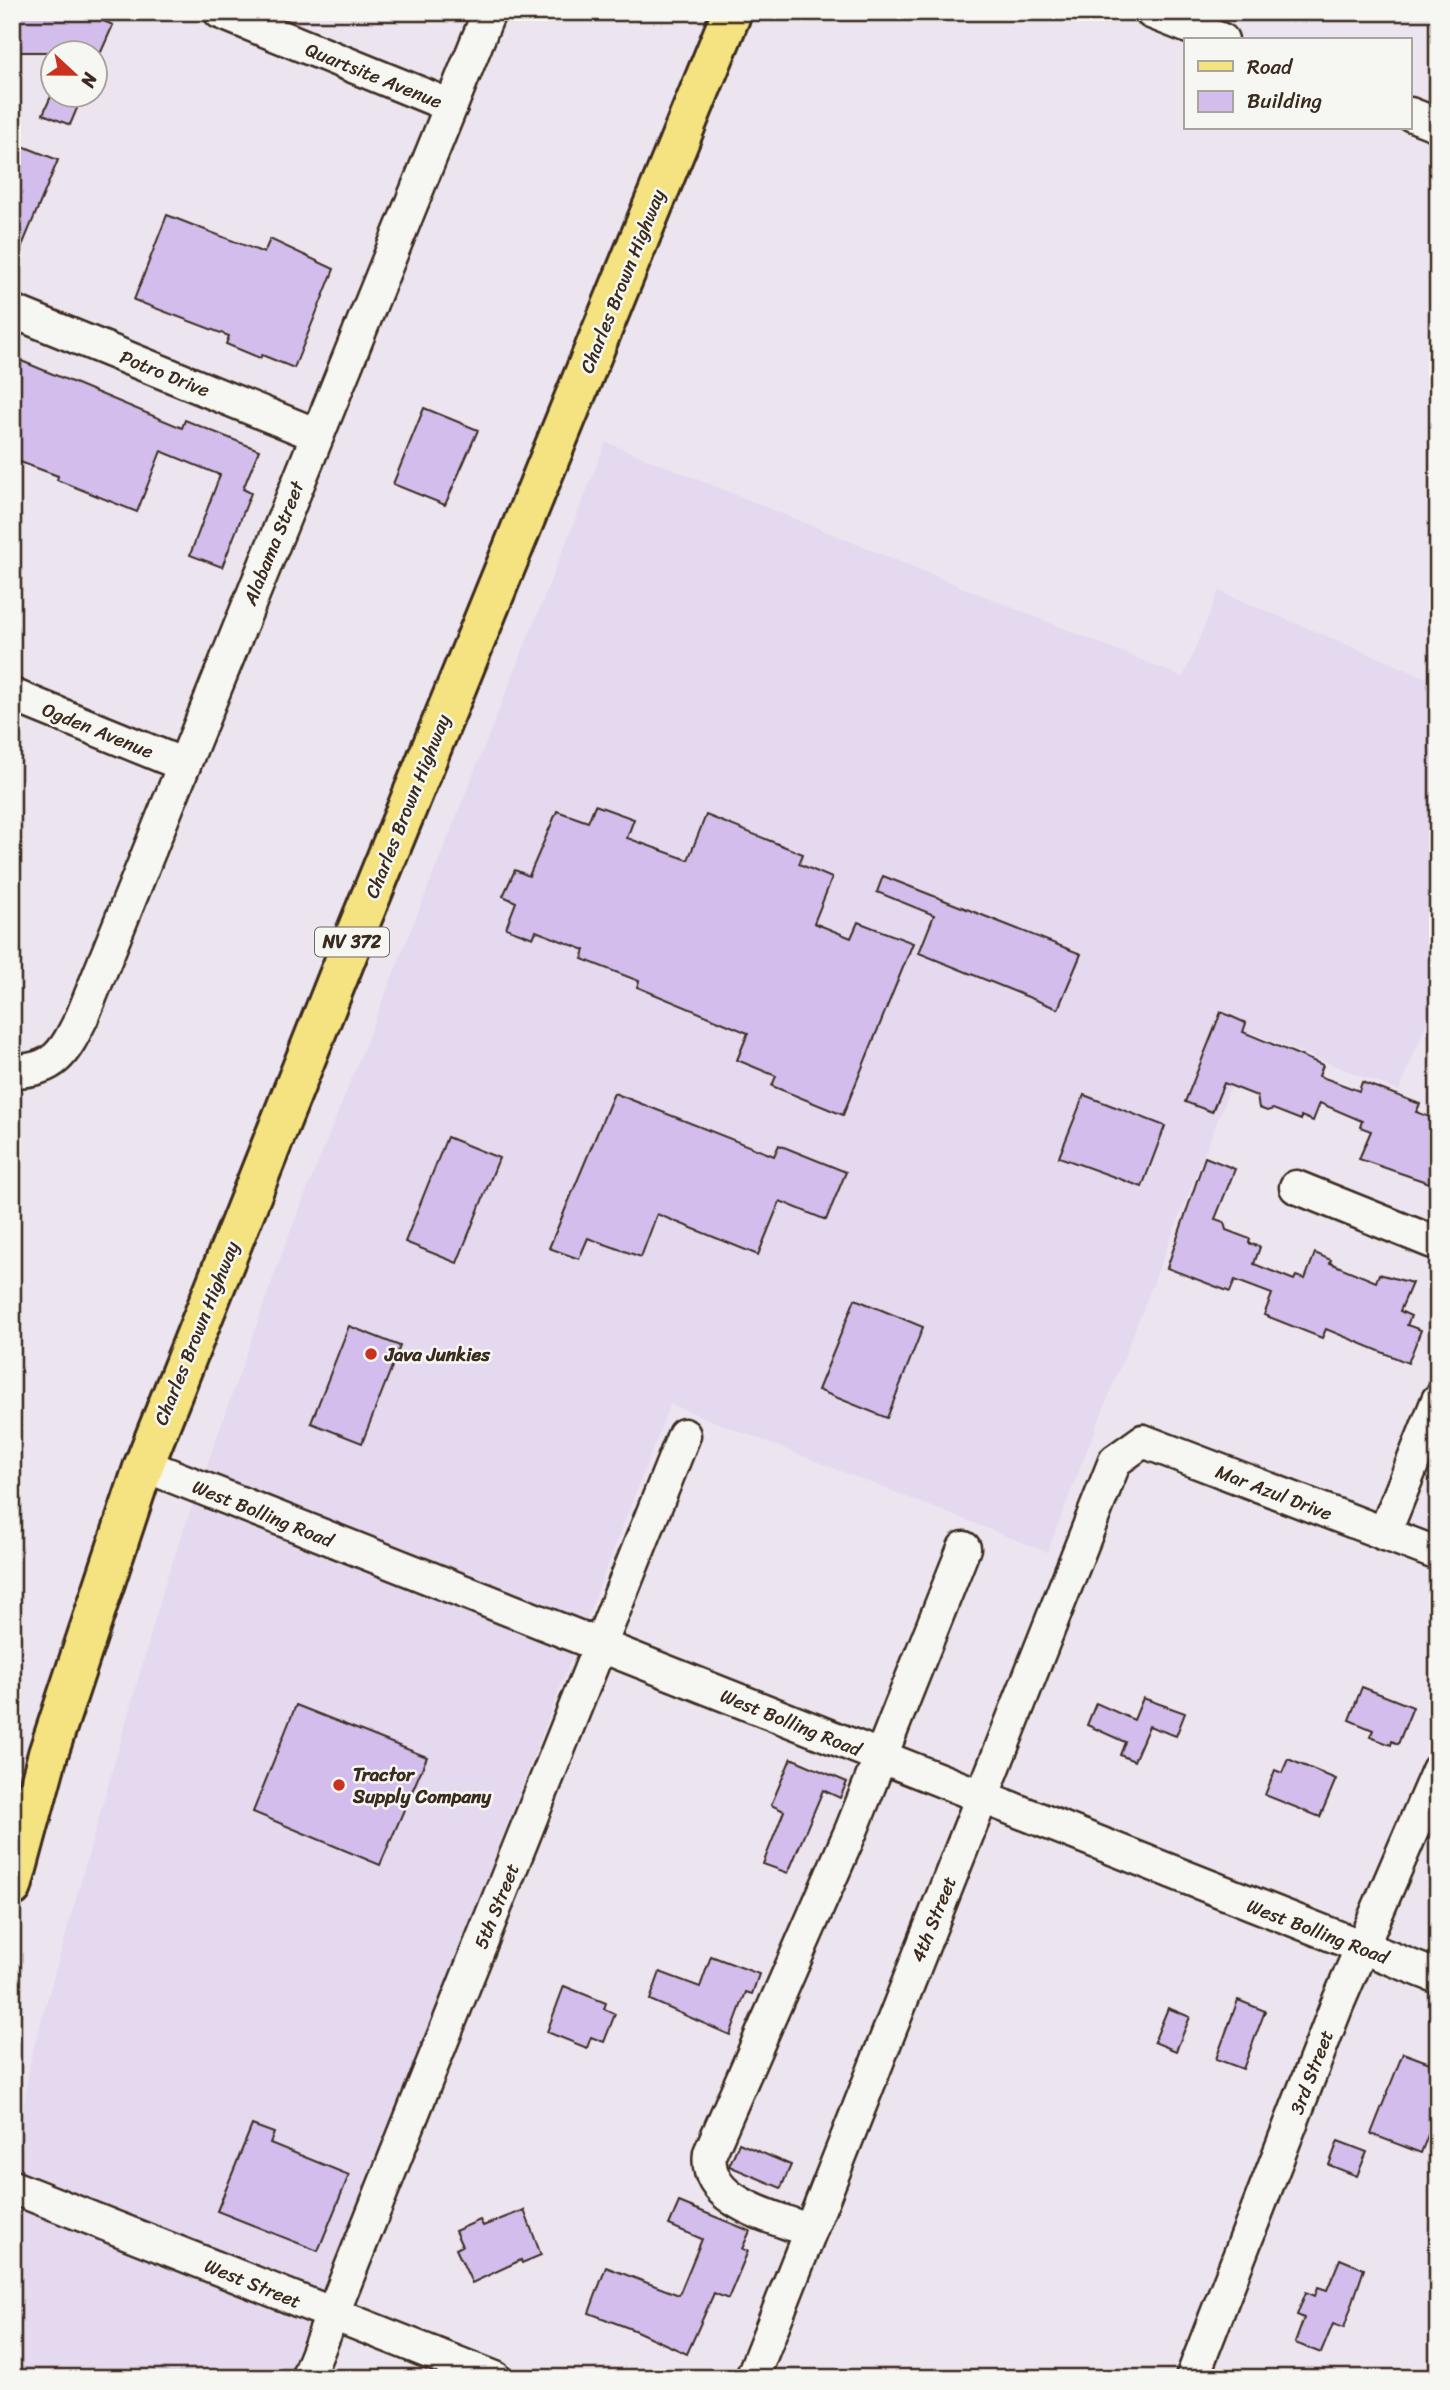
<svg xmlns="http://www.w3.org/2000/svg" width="1450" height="2390" viewBox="0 0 1450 2390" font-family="Sriracha,sans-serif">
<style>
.built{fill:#e4d9ef}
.building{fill:#d3bded;stroke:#3b2a1e;stroke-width:2}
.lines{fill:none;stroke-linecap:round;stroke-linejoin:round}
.minor-casing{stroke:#3b2a1e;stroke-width:37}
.major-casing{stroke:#3b2a1e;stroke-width:44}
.minor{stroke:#f6f6f2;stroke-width:32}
.major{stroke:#f5e382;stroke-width:38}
.poi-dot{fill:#c8321e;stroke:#f6f6f2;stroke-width:2.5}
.labels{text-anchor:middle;stroke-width:5;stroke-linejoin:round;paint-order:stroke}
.shield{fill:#f6f6f2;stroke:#73675e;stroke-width:2}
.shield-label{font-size:18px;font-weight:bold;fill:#3b2a1e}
.street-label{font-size:19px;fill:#3b2a1e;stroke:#f6f6f2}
.poi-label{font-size:19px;font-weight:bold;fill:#3b2a1e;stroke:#f6f6f2;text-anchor:start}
</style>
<rect width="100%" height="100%" fill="#ece5f0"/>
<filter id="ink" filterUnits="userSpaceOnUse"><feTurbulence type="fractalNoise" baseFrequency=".0143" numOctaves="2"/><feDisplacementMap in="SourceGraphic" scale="14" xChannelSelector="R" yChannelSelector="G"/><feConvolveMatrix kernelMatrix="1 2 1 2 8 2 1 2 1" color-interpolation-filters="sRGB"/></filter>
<g filter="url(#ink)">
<polygon class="built" points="606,442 1183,677 1219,591 1438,683 1438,995 1399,1091 1252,1033 1047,1552 670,1404 293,2378 12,2378 12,2183 31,2057 167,1577 285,1245"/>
<g class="building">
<polygon points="12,12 82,12 113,25 101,52 12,52"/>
<polygon points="52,94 83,94 70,125 43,114"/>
<polygon points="20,145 58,160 14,265 12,165"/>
<polygon points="167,215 264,253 270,239 334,269 294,368 262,355 260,358 226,344 229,336 134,300"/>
<polygon points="12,357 182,428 185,420 259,450 243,489 251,493 222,567 190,555 220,475 161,451 137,512 57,480 58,476 12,459"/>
<polygon points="424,408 478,430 445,505 393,484"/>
<polygon points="595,805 634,819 627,838 688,860 706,815 803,854 799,864 832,878 814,923 851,938 858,922 913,943 843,1115 772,1086 776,1076 737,1060 748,1033 637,987 639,981 582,959 585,950 536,931 533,938 506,928 516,902 503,896 515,870 529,876 557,811 588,822"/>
<polygon points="883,876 1081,954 1058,1009 919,953 934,915 877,892"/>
<polygon points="1221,1012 1246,1023 1243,1032 1323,1065 1319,1076 1359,1091 1362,1082 1420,1104 1416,1112 1438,1120 1438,1186 1359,1159 1371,1131 1360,1127 1362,1121 1320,1103 1313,1121 1301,1116 1301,1120 1273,1109 1267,1111 1259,1108 1257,1096 1224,1083 1212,1112 1185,1102"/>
<polygon points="614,1093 774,1156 779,1145 846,1172 826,1220 780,1201 758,1255 657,1214 641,1257 588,1238 579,1259 549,1248"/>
<polygon points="1084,1095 1165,1126 1142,1187 1059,1157"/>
<polygon points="447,1137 499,1158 457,1263 405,1242"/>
<polygon points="1205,1157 1235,1169 1215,1219 1224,1222 1226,1230 1250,1239 1249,1243 1260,1247 1254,1264 1294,1280 1296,1276 1305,1279 1315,1253 1331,1260 1330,1263 1376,1282 1379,1274 1412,1283 1400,1311 1411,1316 1407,1325 1421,1330 1408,1363 1326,1329 1322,1338 1264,1315 1272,1294 1235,1280 1230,1292 1167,1268"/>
<polygon points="855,1299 923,1327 887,1418 818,1390"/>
<polygon points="349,1326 400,1346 362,1443 311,1423"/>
<polygon points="1362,1687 1413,1707 1398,1744 1392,1741 1391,1745 1370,1737 1373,1730 1349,1720"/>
<polygon points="1143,1698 1185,1713 1176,1736 1149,1726 1134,1761 1120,1755 1125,1742 1087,1725 1096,1703 1134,1720"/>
<polygon points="296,1705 427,1757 380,1865 253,1812"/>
<polygon points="791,1758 847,1782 840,1798 823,1790 788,1873 763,1864 784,1811 771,1805"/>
<polygon points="1288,1759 1336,1779 1320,1817 1265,1795 1275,1770 1282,1773"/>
<polygon points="711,1956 759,1974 752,1994 746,1992 730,2035 650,2000 660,1972 700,1987"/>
<polygon points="564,1986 606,2003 604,2009 615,2014 604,2042 591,2037 587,2048 547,2032"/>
<polygon points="1238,2000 1265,2011 1243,2069 1216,2059"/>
<polygon points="1168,2008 1190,2017 1176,2051 1154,2042"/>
<polygon points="1403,2053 1438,2066 1438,2109 1421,2153 1371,2134"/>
<polygon points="252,2125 274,2133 270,2143 349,2175 318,2251 217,2211"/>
<polygon points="1338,2141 1367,2152 1357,2176 1329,2165"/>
<polygon points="739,2143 791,2165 781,2188 729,2166"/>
<polygon points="679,2202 750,2231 742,2249 748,2251 728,2299 714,2293 687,2354 634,2330 589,2313 606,2267 679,2295 702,2239 669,2225"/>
<polygon points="524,2210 541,2255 522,2263 521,2260 472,2283 456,2249 462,2246 455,2231 480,2220 483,2226"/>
<polygon points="1340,2259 1364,2269 1344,2328 1333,2324 1321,2353 1295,2343 1304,2318 1297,2315 1306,2292 1315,2296 1318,2287 1327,2290"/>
</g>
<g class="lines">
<g class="minor-casing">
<g id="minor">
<polyline points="220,12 451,106"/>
<polyline points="1151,12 1222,40"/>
<polyline points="1410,114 1438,125"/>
<polyline points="12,311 317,435"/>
<polyline points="12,695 184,765"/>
<path d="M12,1071C55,1071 64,1053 82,1017L489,12"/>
<polyline points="1296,1187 1438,1244"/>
<polyline points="144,1465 1438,1977"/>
<polyline points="1384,1534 1438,1400"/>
<polyline points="12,2187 495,2378"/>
<path d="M810,2231C773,2216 703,2203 710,2153L851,1831L964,1548"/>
<polyline points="307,2378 684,1435"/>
<polyline points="752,2378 1115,1461 1143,1441 1438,1554"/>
<polyline points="1192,2378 1337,2005 1438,1770"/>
</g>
</g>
<g class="major-casing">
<polyline id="major" points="12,1887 48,1754 144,1465 351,945 732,12"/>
</g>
<use href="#minor" class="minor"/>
<use href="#major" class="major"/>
</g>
</g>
<g class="poi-dot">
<circle cx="371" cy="1354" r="7"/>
<circle cx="339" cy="1785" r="7"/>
</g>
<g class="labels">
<rect class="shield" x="315" y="927.5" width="74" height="29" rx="5"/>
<g class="shield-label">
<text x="352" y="948">NV 372</text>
</g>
<g class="street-label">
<text transform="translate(374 75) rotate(22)" y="7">Quartsite Avenue</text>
<text transform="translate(622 281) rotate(-68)" y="7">Charles Brown Highway</text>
<text transform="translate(165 373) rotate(22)" y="7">Potro Drive</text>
<text transform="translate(273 543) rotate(-68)" y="7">Alabama Street</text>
<text transform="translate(98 730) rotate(22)" y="7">Ogden Avenue</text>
<text transform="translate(407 806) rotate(-68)" y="7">Charles Brown Highway</text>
<text transform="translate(196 1333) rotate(-68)" y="7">Charles Brown Highway</text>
<text transform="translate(1274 1492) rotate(21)" y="7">Mar Azul Drive</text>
<text transform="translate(263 1513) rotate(22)" y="7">West Bolling Road</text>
<text transform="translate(791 1722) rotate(22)" y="7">West Bolling Road</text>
<text transform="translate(496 1906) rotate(-68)" y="7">5th Street</text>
<text transform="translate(933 1919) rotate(-68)" y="7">4th Street</text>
<text transform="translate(1318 1931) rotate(21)" y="7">West Bolling Road</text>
<text transform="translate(1311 2072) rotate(-69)" y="7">3rd Street</text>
<text transform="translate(253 2283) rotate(22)" y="7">West Street</text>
</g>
<g class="poi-label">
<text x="385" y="1361">Java Junkies</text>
<text x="353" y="1781">Tractor<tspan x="353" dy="22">Supply Company</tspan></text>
</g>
</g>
<rect width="1450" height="2390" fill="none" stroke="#f6f6f2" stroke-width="42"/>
<rect x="21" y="21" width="1408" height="2348" fill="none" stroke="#3b2a1e" stroke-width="2.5" filter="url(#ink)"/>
<rect x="1184" y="38" width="228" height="91" fill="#f6f6f2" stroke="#aba49d" stroke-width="2"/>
<rect x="1198" y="61" width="35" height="10" fill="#f5e382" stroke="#aba49d" stroke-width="2"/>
<text x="1247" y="74" font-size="21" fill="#3b2a1e">Road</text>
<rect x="1198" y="91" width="35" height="21" fill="#d3bded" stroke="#aba49d" stroke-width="2"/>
<text x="1247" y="108" font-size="21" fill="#3b2a1e">Building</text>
<g transform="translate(74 74) rotate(112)"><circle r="33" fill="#f6f6f2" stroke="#aba49d" stroke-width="2"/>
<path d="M0-5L12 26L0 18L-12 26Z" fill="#c8321e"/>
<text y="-10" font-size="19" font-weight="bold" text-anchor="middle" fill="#3b2a1e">N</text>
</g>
</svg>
